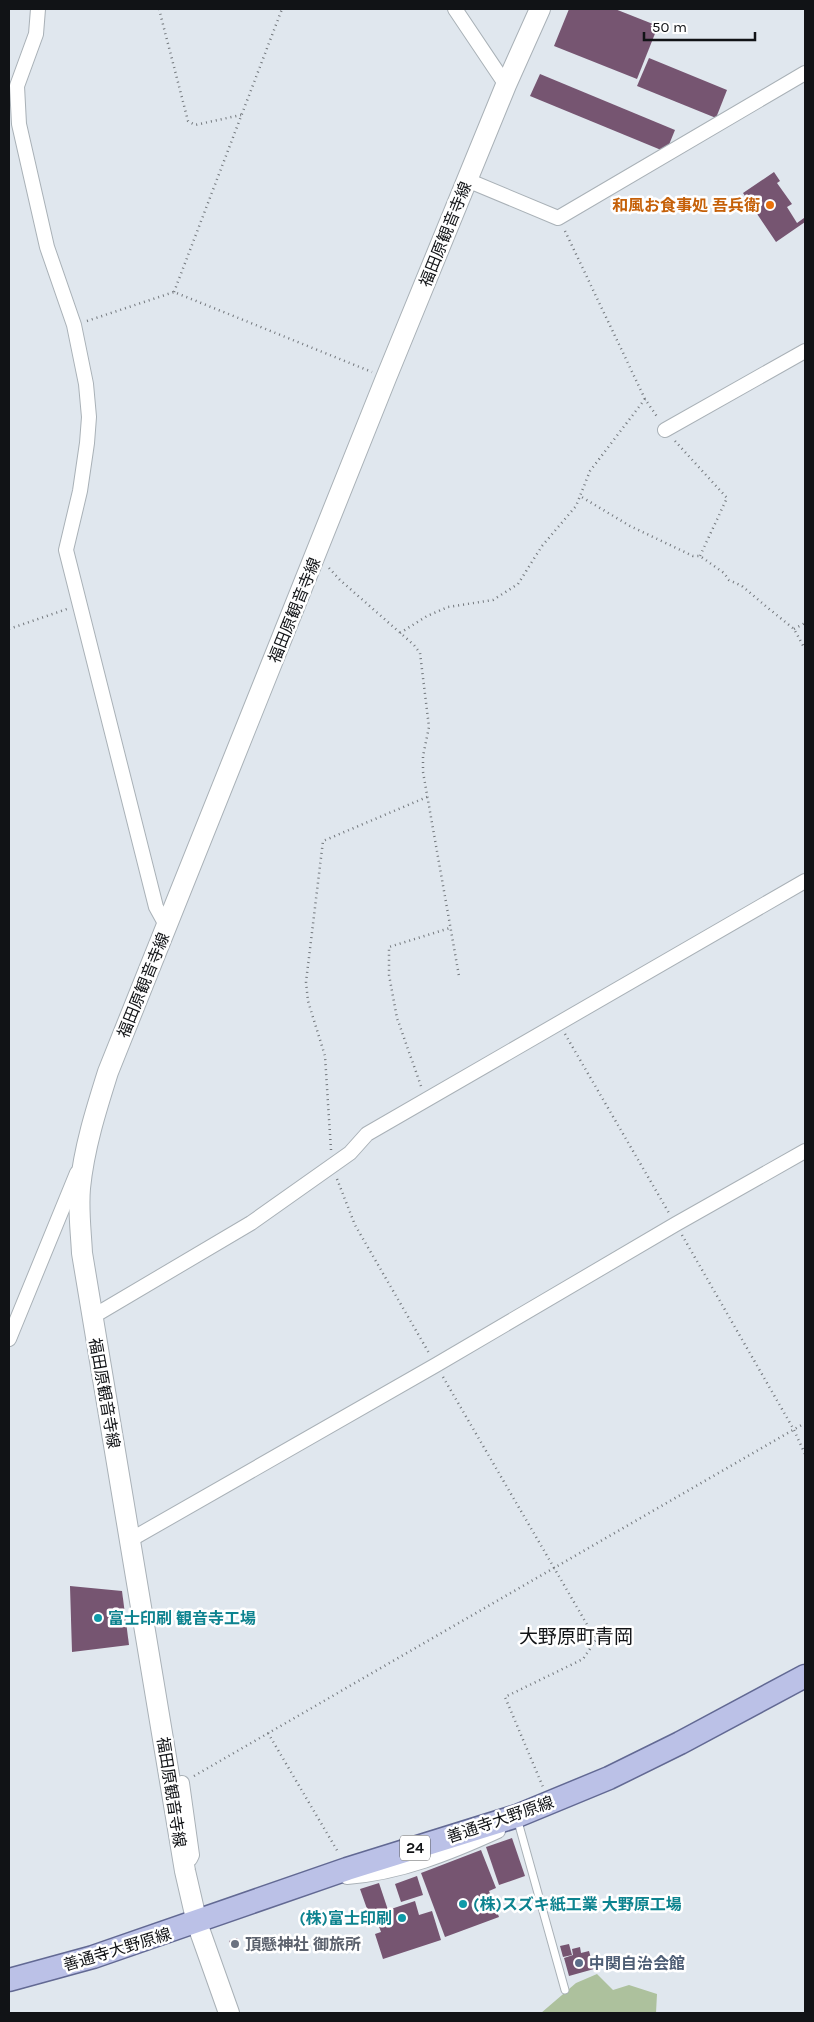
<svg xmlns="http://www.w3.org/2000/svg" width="814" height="2022" viewBox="0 0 814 2022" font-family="Karla,'Noto Sans JP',sans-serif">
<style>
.green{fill:#adc19d}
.building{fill:#765571}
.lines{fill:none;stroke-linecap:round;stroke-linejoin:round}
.service-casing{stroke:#a9b1b7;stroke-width:9}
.minor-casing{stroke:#a9b1b7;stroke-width:16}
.secondary-casing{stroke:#a9b1b7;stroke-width:22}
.primary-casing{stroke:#626993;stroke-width:25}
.path{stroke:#73787d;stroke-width:2.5;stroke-dasharray:1 4;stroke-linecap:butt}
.service{stroke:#fff;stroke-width:7}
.minor{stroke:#fff;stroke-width:14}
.secondary{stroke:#fff;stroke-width:20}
.primary{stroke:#bbc1e7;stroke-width:22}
.food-dot{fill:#e8710a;stroke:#fff;stroke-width:2}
.culture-dot{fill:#0f9aa8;stroke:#fff;stroke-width:2}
.worship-dot{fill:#6b7280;stroke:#fff;stroke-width:2}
.service-dot{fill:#5c6f8a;stroke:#fff;stroke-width:2}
.labels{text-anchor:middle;stroke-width:5;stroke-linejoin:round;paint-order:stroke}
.shield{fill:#fff;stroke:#585a5c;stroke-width:1}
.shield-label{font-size:15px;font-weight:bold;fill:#111316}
.food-label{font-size:16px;font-weight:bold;fill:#c56008;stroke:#fff;text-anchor:end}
.street-label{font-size:16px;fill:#111316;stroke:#fff}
.culture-label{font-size:16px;font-weight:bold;fill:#0d838f;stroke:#fff;text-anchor:start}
.worship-label{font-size:16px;font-weight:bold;fill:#5b616d;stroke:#fff;text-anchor:start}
.service-label{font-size:16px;font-weight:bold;fill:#4e5e75;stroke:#fff;text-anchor:start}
.quarter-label{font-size:19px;fill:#111316;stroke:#fff}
</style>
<rect width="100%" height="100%" fill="#e0e7ee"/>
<polygon class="green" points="597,1974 613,1990 629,1985 657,1994 656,2013 541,2013 576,1983"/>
<g class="building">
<polygon points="569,9 615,9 658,26 637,79 554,46"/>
<polygon points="649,58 727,90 716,118 637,86"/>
<polygon points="540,74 675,130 666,152 530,96"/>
<polygon points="774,172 780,181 777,183 792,204 787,207 797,223 804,218 805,219 805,222 776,242 743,193"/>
<polygon points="70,1586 122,1591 129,1645 72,1652"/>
<polygon points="512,1838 525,1876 499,1885 486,1847"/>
<polygon points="481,1850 496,1888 489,1891 499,1917 445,1937 421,1873"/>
<polygon points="417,1876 423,1895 401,1902 395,1884"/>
<polygon points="379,1883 388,1910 415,1901 419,1915 432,1911 441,1940 383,1959 375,1934 381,1932 377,1921 372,1923 360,1889"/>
<polygon points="237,1938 240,1946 232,1949 229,1941"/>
<polygon points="569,1944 572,1955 563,1957 560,1946"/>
<polygon points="580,1947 581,1953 589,1951 594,1969 569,1976 564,1958 573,1955 572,1949"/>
</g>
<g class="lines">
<g class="service-casing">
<polyline id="service" points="517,1818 565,1990"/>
</g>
<g class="minor-casing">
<g id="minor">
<polyline points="38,9 36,34 17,86 19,124 47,247 74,325 86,384 89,417 87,443 80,491 66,550 156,907 167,927"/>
<polyline points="455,9 506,85"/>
<polyline points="467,180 558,218 805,73"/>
<polyline points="665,430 805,351"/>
<polyline points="92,1317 251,1223 350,1153 367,1134 805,881"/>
<polyline points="9,1339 77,1173"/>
<polyline points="130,1540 436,1365 676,1224 805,1151"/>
<polyline points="182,1783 192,1855 190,1859"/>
<path d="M347,1877C400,1873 450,1853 498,1831"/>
</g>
</g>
<g class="secondary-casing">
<path id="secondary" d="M229,2013L197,1923L185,1871L82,1253C81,1232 78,1210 80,1188C84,1148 96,1110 108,1072L386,378L506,85L540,9"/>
</g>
<g class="primary-casing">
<polyline id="primary" points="9,1980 93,1957 347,1869 517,1816 609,1778 680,1743 805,1676"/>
</g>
<g class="path">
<polyline points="159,9 188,121 195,125 241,115"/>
<polyline points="565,231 645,399 658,418"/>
<polyline points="174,292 282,9"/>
<polyline points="87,321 174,292 372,372"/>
<polyline points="645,399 590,471 580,496 630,526 693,556 700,556 724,573 729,580 742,586 768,608 794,629 805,649"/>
<polyline points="675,441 727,498 700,556"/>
<polyline points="329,568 340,580 414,645 420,653 429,727 423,756 423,772 459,976"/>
<polyline points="9,629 67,609"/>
<polyline points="794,629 805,623"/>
<polyline points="400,633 427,616 448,607 493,600 518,584 542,546 576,506 580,496"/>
<polyline points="565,1034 669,1213"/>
<polyline points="421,1086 397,1018 389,975 389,947 450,928"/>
<polyline points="331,1150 325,1056 308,1001 306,982 323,841 427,797"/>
<polyline points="337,1179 355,1225 429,1353"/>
<polyline points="682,1235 794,1430 805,1454"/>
<polyline points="443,1377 596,1640 583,1659 505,1697 543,1787"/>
<polyline points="268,1733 338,1852"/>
<polyline points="194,1776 805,1423"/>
</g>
<use href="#service" class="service"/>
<use href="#minor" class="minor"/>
<use href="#secondary" class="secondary"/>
<use href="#primary" class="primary"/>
</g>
<circle class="food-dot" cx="770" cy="205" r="5"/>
<g class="culture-dot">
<circle cx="98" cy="1618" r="5"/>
<circle cx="463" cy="1904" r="5"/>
<circle cx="402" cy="1918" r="5"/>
</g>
<circle class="worship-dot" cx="235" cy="1944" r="5"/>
<circle class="service-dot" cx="579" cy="1963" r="5"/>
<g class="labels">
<rect class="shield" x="400" y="1835.5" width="30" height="25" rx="4"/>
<g class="shield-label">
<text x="415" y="1853">24</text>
</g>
<g class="food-label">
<text x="760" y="211">和風お食事処 吾兵衛</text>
</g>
<g class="street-label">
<text transform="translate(445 234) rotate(-68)" y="6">福田原観音寺線</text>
<text transform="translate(294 610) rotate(-68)" y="6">福田原観音寺線</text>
<text transform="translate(143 985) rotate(-68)" y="6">福田原観音寺線</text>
<text transform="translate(105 1393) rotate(80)" y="6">福田原観音寺線</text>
<text transform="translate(172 1792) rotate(81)" y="6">福田原観音寺線</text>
<text transform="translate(500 1819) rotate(-19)" y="6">善通寺大野原線</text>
<text transform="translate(117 1949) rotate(-17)" y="6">善通寺大野原線</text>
</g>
<g class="culture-label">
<text x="108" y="1624">富士印刷 観音寺工場</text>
<text x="473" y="1910">(株)スズキ紙工業 大野原工場</text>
<text x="392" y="1924" text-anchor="end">(株)富士印刷</text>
</g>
<g class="worship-label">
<text x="245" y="1950">頂懸神社 御旅所</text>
</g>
<g class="service-label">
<text x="589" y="1969">中関自治会館</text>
</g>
<g class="quarter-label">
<text x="576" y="1643">大野原町青岡</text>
</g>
</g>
<rect width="814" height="2022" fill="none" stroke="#111316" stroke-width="20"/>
<path d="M644 32v8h111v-8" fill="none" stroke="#111316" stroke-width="2.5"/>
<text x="652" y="32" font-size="15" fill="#111316" stroke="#ffffff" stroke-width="4" paint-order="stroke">50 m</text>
</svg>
